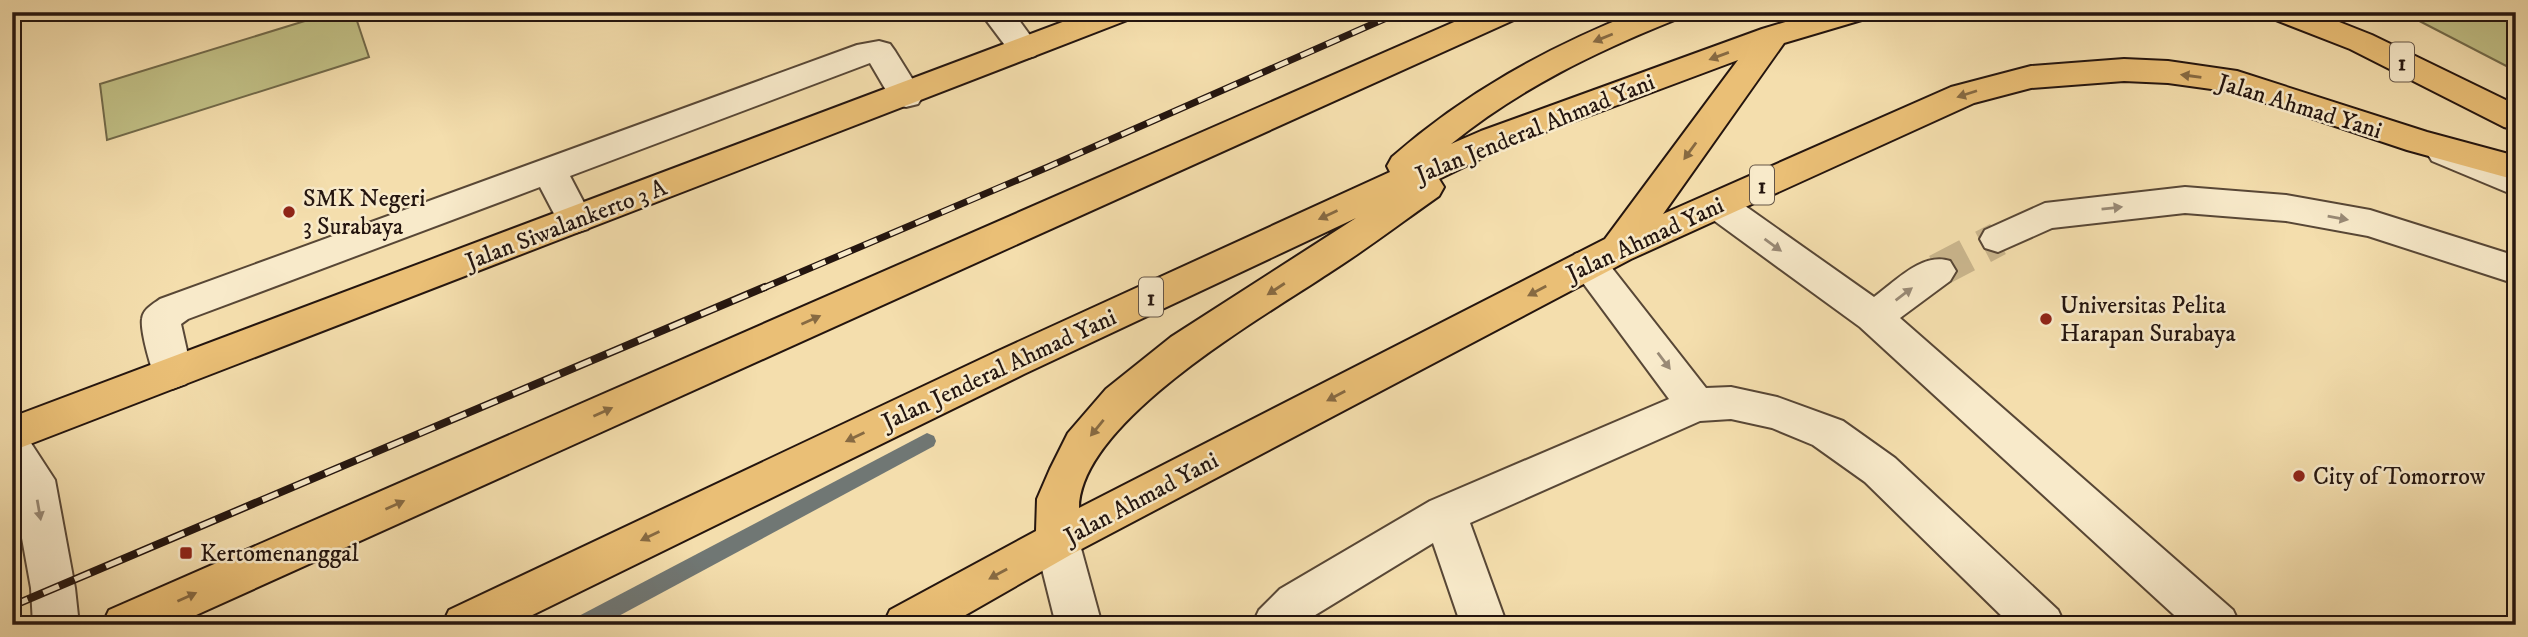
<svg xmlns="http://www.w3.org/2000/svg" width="2528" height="637" viewBox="0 0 2528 637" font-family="'IM FELL DW Pica',serif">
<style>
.green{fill:#c1c086;stroke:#726a4a;stroke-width:2}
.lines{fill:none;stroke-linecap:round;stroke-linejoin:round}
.stream{fill:#707774;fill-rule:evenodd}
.minor-tunnel{stroke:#cab68d;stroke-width:34;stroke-dasharray:34 18;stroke-linecap:butt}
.minor-casing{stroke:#584736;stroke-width:4}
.major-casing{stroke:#24150f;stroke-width:4}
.highway-casing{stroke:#24150f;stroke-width:4}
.minor{fill:#f8eaca;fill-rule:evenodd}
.major{fill:#eabf76;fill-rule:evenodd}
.highway{fill:#eabf76;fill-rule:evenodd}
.rail-far1-casing{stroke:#24150f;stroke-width:7}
.rail-casing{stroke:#24150f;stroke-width:8}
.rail-far1{stroke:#f8eaca;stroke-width:4.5;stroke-dasharray:14;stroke-linecap:butt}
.rail{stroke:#f8eaca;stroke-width:5;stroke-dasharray:17;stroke-linecap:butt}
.oneway{fill:#876a42}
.oneway2{fill:#998a76}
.poi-dot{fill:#8f2418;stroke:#f8eaca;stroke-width:2.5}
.labels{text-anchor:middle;stroke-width:5;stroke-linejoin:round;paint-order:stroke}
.shield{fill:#f8eaca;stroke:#645547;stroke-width:2}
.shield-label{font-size:23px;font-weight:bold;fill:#24150f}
.street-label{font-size:24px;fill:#24150f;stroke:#f8eaca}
.poi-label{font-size:24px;fill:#24150f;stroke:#f8eaca;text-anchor:start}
</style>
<rect width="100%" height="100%" fill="#f4dead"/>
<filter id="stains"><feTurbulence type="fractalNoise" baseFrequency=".00286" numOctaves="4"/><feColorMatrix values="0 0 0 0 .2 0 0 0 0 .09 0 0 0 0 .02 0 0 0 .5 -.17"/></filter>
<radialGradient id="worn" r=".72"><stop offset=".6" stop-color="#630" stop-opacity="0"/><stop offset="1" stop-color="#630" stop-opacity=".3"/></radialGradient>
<g class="green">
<polygon points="334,12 354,12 369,57 107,140 100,84"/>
<polygon points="2402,12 2516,12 2516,71"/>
</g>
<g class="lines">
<polygon class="stream" points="927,433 934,436 936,441 934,446 602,625 572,625 575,618"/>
<polyline class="minor-tunnel" points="1937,271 1998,239"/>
<g class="minor-casing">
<g id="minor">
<polygon points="980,12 1013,12 1040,49 1035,56 1024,59 1013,56"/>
<path d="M879,41L890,44L895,51L923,96L918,104L906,107L894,104L870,63L570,176L593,220L588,229L575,233L562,229L540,187L188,319L181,324L192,373L186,384L172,389L158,384C152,373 140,331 142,319C143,309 153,304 160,299L857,45Z"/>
<polygon points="2444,141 2516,170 2516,196 2432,161 2427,153 2432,145"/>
<polygon points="2185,187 2286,195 2370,210 2516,256 2516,284 2368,236 2286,221 2185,213 2052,228 1998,252 1985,248 1980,239 1985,230 2045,203"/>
<path d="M1718,192L1731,196L1874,297C1896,281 1922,252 1950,261L1956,271L1950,281L1900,318L2233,610L2240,625H2185L1860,327L1705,214L1700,205L1705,196Z"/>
<polygon points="1588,250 1601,254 1706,388 1731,387 1777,397 1843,421 1895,458 2058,610 2065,625 2011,625 1865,482 1813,445 1772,428 1731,419 1700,421 1470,523 1507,625 1461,625 1433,543 1312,617 1305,625 1252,625 1259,610 1280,589 1430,501 1669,399 1569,264 1575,254"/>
<polygon points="12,432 27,437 55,480 75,588 79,625 33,625 31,588 12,483"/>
<polygon points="1057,522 1072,528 1079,541 1102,625 1056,625 1035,541 1042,528"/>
</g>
</g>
<g class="major-casing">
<polygon id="major" points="1089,12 1135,12 1130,19 12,451 12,417"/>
</g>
<g class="highway-casing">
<g id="highway">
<polygon points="1477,12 1521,12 1516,19 174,625 102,625 109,610"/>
<path d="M1637,12H1682L1677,19C1595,52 1520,88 1451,144L1481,131L1762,29L1818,12H1870L1865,19L1784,43L1663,214L1951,87L2031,66L2124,59L2168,61L2237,71L2427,132L2516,156V180L2407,150L2233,92L2168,83L2124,81L2031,88L1974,103L1631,259L1072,554L948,625H883L890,610L1036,531L1037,499L1050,469L1068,433L1106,389L1171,337L1356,218L1024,374L512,625H442L449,610L996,352L1390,172L1387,166L1392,157C1465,93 1546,48 1637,12ZM1738,60L1605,239L1079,508C1080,421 1263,317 1329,273C1367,249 1402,222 1439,196L1444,187L1439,179L1505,147Z"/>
<polygon points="2268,12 2314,12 2372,35 2516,105 2516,130 2504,127 2350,49 2273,19"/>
</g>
</g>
<use href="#minor" class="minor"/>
<use href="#major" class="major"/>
<use href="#highway" class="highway"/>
<g class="rail-far1-casing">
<polyline id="rail-far1" points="761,289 1048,167 1400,12"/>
</g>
<g class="rail-casing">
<polyline id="rail" points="12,606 765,287"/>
</g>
<use href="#rail-far1" class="rail-far1"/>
<use href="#rail" class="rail"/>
</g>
<defs><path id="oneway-solid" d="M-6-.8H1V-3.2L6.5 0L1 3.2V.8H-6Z" transform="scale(1.75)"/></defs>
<g class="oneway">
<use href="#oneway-solid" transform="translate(1603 38) rotate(158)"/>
<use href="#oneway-solid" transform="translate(1719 56) rotate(160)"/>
<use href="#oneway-solid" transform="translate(2191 76) rotate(-172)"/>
<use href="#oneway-solid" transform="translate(1967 94) rotate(162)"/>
<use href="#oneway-solid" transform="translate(1690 151) rotate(126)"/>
<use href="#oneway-solid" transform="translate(1328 215) rotate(155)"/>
<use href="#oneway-solid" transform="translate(1276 289) rotate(147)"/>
<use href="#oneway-solid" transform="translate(1537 291) rotate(152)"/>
<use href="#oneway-solid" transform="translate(811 320) rotate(-24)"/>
<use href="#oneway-solid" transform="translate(1336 396) rotate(152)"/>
<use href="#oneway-solid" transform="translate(603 412) rotate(-24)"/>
<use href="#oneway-solid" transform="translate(1097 428) rotate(129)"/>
<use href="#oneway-solid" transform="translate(855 437) rotate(154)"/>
<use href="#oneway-solid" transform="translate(395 505) rotate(-24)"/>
<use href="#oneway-solid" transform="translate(650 536) rotate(154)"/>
<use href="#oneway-solid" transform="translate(998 574) rotate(151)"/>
<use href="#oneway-solid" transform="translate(187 597) rotate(-24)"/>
</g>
<g class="oneway2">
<use href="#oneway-solid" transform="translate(2112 208) rotate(-6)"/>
<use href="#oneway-solid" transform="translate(2338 218) rotate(10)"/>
<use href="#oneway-solid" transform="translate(1773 245) rotate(36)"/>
<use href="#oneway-solid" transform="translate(1904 294) rotate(-37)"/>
<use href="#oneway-solid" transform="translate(1664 361) rotate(53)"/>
<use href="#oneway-solid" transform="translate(39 510) rotate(80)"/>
</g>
<g class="poi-dot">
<circle cx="289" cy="212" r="7"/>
<circle cx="2046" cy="319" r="7"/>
<circle cx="2299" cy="476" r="7"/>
<rect x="179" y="546" width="14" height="14" rx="3.5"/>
</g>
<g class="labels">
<g class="shield">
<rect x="2390" y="42.5" width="24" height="39" rx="5"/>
<rect x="1750" y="165.5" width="24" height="39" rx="5"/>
<rect x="1139" y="277.5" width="24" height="39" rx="5"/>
</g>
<g class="shield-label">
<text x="2402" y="70">1</text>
<text x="1762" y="193">1</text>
<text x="1151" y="305">1</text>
</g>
<g class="street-label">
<text transform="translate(2300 106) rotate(17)" y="8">Jalan Ahmad Yani</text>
<text transform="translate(1535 128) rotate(-22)" y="8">Jalan Jenderal Ahmad Yani</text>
<text transform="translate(566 224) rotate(-21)" y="8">Jalan Siwalankerto 3 A</text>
<text transform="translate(1645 239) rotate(-25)" y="8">Jalan Ahmad Yani</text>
<text transform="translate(999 369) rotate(-25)" y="8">Jalan Jenderal Ahmad Yani</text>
<text transform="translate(1141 498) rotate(-28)" y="8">Jalan Ahmad Yani</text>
</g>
<g class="poi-label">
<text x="303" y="206">SMK Negeri<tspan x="303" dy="28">3 Surabaya</tspan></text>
<text x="2060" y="313">Universitas Pelita<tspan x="2060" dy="28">Harapan Surabaya</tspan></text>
<text x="2313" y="484">City of Tomorrow</text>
<text x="200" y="561">Kertomenanggal</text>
</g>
</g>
<rect width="2528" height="637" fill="none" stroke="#f4dead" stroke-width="42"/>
<rect x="14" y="14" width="2500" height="609" fill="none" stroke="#24150f" stroke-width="3.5"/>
<rect x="21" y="21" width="2486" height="595" fill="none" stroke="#24150f" stroke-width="2"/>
<rect width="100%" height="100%" filter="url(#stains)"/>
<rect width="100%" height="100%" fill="url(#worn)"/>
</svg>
